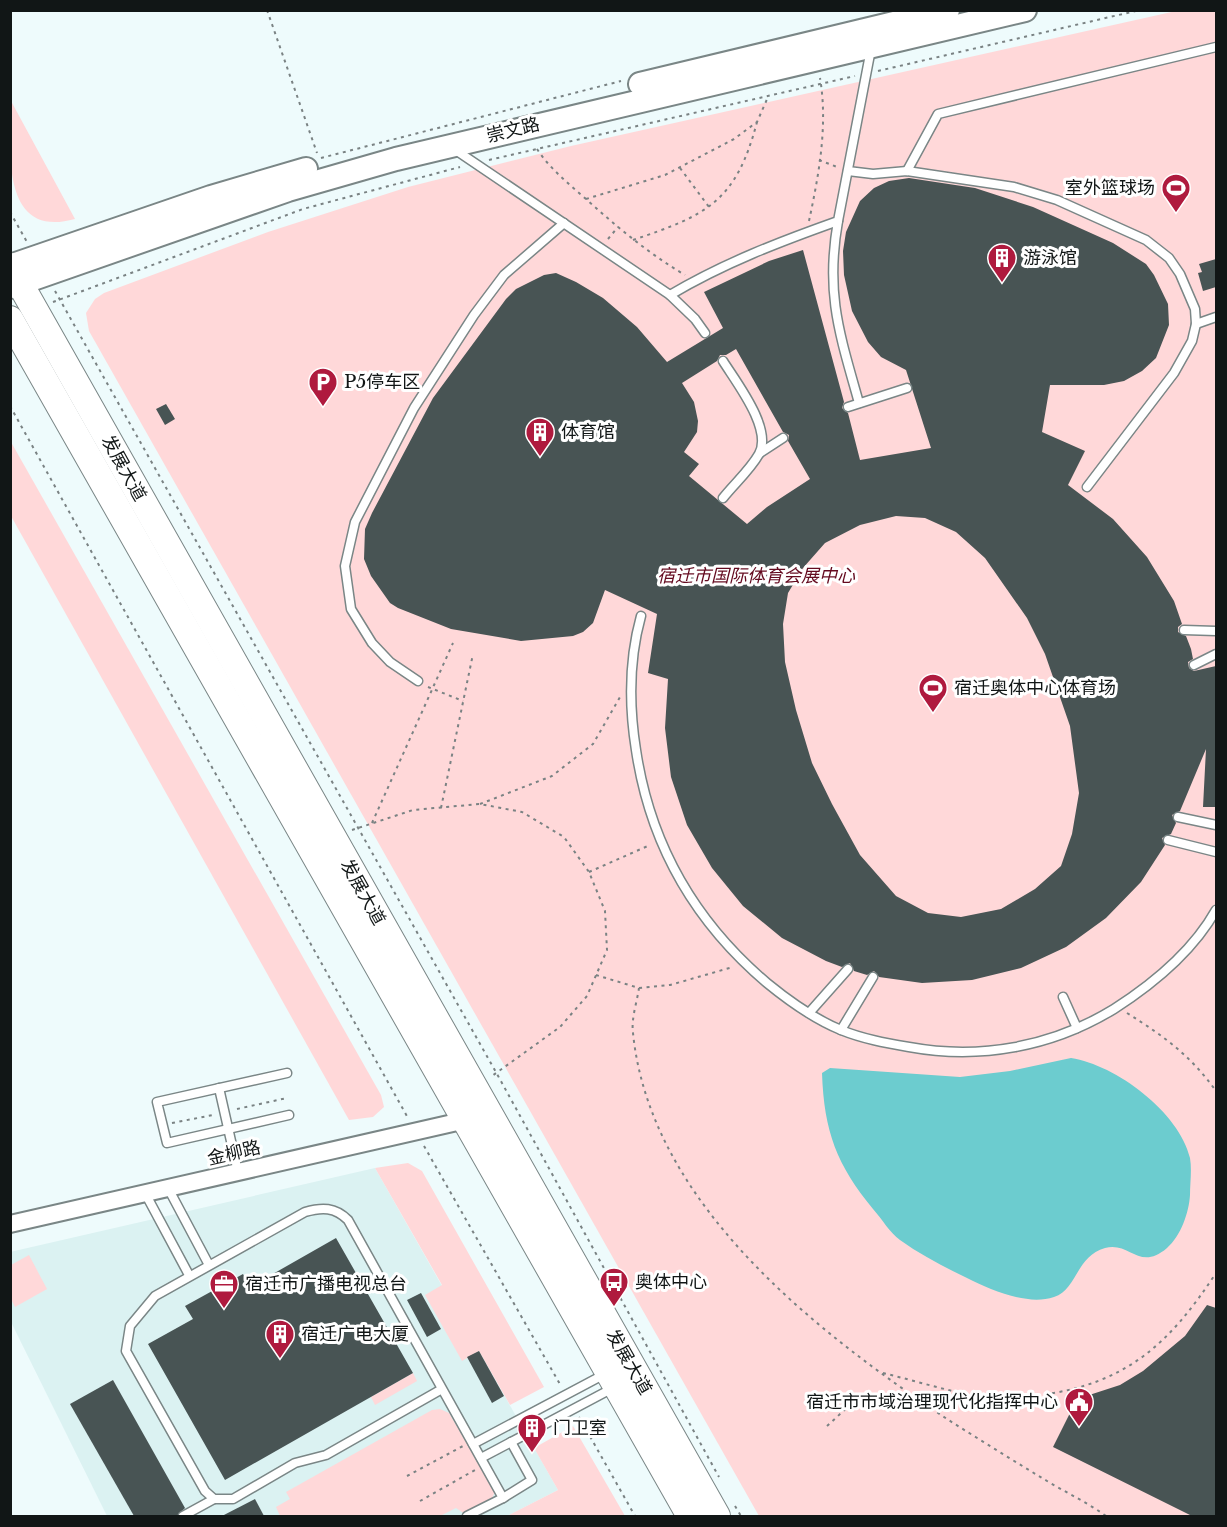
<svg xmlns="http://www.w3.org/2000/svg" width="1227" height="1527" viewBox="0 0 1227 1527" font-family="'Libre Baskerville','Noto Sans SC',serif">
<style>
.built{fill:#dbf2f2}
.green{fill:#ffd8d9}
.water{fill:#6ccccf}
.building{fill:#485454;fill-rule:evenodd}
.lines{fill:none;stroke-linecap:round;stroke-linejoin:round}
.lane-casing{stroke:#7a8686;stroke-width:11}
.street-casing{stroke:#7a8686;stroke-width:20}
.secondary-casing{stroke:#7a8686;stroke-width:26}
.primary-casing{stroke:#7a8686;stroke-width:28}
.path{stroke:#7a8283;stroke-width:2;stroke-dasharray:3 4.5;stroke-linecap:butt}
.lane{stroke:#fff;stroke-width:8}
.street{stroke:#fff;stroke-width:16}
.secondary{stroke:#fff;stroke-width:22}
.primary{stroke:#fff;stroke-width:26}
.labels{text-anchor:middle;stroke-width:6;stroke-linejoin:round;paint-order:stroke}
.street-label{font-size:18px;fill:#111616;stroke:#fff}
.poi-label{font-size:18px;fill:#111616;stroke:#fff;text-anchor:start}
.park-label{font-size:18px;font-style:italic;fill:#640a1f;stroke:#fff}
</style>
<rect width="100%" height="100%" fill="#eefbfc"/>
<polygon class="built" points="375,1168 558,1490 507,1516 107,1516 11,1322 10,1252"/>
<g class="green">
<polygon points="1176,11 1216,11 1216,1516 759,1516 89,331 86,313 95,299 104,293 268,232 408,187 571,146"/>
<path d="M11,101L75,219C0,240 10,149 11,101Z"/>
<polygon points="11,442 381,1095 384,1107 373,1117 349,1120 11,516"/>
<polygon points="408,1163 422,1171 544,1387 510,1405 479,1351 462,1361 425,1295 442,1285 375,1168"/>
<polygon points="29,1255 47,1289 15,1307 11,1299 11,1265"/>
<polygon points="413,1373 417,1381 375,1405 371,1397"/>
<polygon points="440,1409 449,1413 492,1486 495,1492 491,1500 465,1514 456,1508 440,1516 280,1516 276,1507 290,1499 286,1492 432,1410"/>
<polygon points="573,1426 625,1516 507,1516 558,1490 534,1448"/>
</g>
<path class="water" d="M1071,1058C1116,1065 1179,1112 1190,1158C1192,1170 1190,1183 1190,1195C1189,1212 1181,1236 1167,1248C1139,1272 1130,1241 1105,1248C1076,1256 1077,1290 1054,1297C1027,1306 991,1290 967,1278C944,1267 921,1255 900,1240C890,1233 882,1219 873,1209C837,1165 824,1132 822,1073L830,1068L960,1077L1010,1071Z"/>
<g class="building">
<path d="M909,178L975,188L1033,207L1113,243L1146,264L1154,275L1168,304L1169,325L1156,358L1142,371L1124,381L1104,385H1050L1042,432L1085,451L1068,485L1113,519L1147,557L1174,601L1182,624L1178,627V632L1186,636L1191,649L1193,659L1188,662L1189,668L1194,671L1216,666V807H1203L1206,749L1180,811L1172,815L1176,823L1171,834L1162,838L1165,845L1141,882L1106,918L1066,947L1021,968L972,980L922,983L879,977L874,971L867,975L854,971L850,963L842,967L826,961L782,938L743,906L712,868L687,825L671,777L665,728L668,679L648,673L657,614L605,590L593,623L583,632L573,636L521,641L451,629L398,608L390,603L371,576L364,559L365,529L372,513L433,398L506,299L516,289L544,275L556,273L576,282L603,298L637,327L667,362L723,328L704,292L769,261L803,250L844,402L842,408L848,413L860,460L931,448L906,370L881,357L868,342L852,311L844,275L843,251L846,232L860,201L874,188L889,181ZM736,349L783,432L789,435L788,441L810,479L767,507L747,524L689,476L699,464L684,452L697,432L698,421L694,402L682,383L717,361L720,355H726ZM896,516L925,518L956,532L985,558L1027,618L1045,654L1070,726L1079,793L1072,834L1061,866L1035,889L1001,909L961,917L928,913L896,896L860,855L832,804L812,763L796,710L785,662L783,624L788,593L803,568L825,543L860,525Z"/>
<polygon points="1216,259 1216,287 1203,291 1198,273 1202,272 1199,264"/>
<polygon points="166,404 175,419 165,425 156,409"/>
<polygon points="336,1238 413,1373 225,1480 148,1344 193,1319 185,1306 243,1274 250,1287"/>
<polygon points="421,1293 441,1329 427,1337 407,1300"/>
<polygon points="1207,1305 1216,1308 1216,1516 1192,1516 1053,1447 1077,1399 1120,1385 1143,1371 1185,1336"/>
<polygon points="479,1351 504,1396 492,1403 467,1357"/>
<polygon points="113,1380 185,1508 177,1516 134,1516 70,1404"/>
<polygon points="255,1499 264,1516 222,1516"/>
</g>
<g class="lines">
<g class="lane-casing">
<g id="lane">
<path d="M454,149L670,295C724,263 779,242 838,221L871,49"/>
<polyline points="848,171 873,174 907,171 1014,187 1057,200 1146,240 1169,258 1180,274 1195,309 1196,324 1192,341 1174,373 1087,487"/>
<polyline points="907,171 938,114 1216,47"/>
<path d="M838,221C825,294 840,335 859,403"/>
<polyline points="670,295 695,319 705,333"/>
<polyline points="1196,324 1216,317"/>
<path d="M723,361C736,382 773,429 759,454C750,470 734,484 723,498"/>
<polyline points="848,407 907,388"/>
<polyline points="760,453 783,438"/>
<path d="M641,616C629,659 629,706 636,750C650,844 695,922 767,983C789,1001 814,1019 841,1030C863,1039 886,1043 909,1047C980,1060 1052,1047 1114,1009C1153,984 1193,951 1216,910"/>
<polyline points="1184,630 1216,631"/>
<polyline points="1194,665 1216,654"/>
<polyline points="418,681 390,662 372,643 351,609 345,566 355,522 414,408 474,315 504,275 564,223"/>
<polyline points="1178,817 1216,825"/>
<polyline points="1168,840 1216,852"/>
<polyline points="1063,997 1077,1028"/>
<polyline points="809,1013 848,969"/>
<polyline points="841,1030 873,977"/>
<polyline points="287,1073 157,1102 167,1143 289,1115"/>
<polyline points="219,1088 238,1172"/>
<polyline points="168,1188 209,1265"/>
<polyline points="145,1193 189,1275"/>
<path d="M442,1389L326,1455L295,1463L233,1499H214L205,1491L126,1351L130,1326L155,1296L305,1212C322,1207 335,1207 348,1220L503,1498L467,1516"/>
<polyline points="473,1444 605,1374"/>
<polyline points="481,1458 613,1388"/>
<polyline points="503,1498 532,1480 511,1442"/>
<polyline points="183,1516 214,1499"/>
</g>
</g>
<g class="street-casing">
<polyline id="street" points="10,1224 466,1120"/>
</g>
<g class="secondary-casing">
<g id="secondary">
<polyline points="640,84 948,10"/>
<polyline points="10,266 211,197 306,169"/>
<polyline points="10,287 288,190 396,159 1025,10"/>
</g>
</g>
<g class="primary-casing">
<g id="primary">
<polyline points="10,266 717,1516"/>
<polyline points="10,319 690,1516"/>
</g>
</g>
<g class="path">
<polyline points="267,10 317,153"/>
<polyline points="878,71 1140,10"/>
<path d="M537,149C550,169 568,183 586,199C617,227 648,253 685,275"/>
<polyline points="321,158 621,81"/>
<polyline points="489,160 855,76"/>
<polyline points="819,160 837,167"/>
<polyline points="680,168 709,207"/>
<polyline points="586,199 665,175 734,139 757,122 768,97"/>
<polyline points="10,212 27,242"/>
<path d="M809,221C819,174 828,125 820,78"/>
<polyline points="608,239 618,227"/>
<path d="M633,240C707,215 736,202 757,122"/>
<polyline points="55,291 497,1074 719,1477"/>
<polyline points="53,302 303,209 460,167"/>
<polyline points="10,406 408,1118"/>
<polyline points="428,687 463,701"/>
<polyline points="480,804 552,776 593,744 620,697"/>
<polyline points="441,808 473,654"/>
<polyline points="372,823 453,643"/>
<polyline points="352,830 413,810 480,804 522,812 564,837 589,872 605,911 607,950 587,996 560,1027 492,1076"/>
<polyline points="589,872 650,845"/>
<polyline points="596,975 639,988 670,985 733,967"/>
<path d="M639,988C637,1002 631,1019 633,1033C650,1203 815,1331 947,1419C980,1440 1014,1461 1047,1481C1067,1493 1088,1503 1106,1516"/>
<path d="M1127,1013C1165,1037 1190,1055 1216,1091"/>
<polyline points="237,1109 287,1098"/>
<polyline points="172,1123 213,1115"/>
<polyline points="424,1146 561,1386"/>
<path d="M883,1373C920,1382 957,1394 994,1399C1008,1401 1026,1396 1040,1395C1127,1384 1170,1343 1216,1273"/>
<polyline points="579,1417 635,1516"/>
<polyline points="827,1426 862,1394"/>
<polyline points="407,1476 463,1446"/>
<polyline points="420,1501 475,1470"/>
<polyline points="735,1506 741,1516"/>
</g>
<use href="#lane" class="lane"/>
<use href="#street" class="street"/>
<use href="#secondary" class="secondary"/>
<use href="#primary" class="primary"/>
</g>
<defs>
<g id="stadium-pin" transform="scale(1.5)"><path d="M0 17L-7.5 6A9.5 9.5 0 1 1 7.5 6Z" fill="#af1a3e" stroke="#fff"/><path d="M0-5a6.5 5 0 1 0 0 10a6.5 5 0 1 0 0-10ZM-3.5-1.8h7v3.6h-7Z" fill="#fff"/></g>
<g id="building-pin" transform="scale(1.5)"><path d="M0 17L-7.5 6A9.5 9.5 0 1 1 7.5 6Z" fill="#af1a3e" stroke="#fff"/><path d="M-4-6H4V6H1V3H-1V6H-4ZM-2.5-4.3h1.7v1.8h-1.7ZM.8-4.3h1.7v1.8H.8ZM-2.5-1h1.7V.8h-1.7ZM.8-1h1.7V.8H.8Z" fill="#fff"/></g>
<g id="parking-pin" transform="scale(1.5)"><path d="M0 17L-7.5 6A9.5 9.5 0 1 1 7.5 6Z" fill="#af1a3e" stroke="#fff"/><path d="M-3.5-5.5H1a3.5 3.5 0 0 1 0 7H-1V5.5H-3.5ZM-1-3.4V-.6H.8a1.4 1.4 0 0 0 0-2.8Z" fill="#fff"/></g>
<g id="bus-pin" transform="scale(1.5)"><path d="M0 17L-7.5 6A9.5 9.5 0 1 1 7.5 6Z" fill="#af1a3e" stroke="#fff"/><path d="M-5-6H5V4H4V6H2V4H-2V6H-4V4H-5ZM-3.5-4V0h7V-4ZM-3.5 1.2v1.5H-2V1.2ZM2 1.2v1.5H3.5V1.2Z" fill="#fff"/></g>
<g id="office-pin" transform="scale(1.5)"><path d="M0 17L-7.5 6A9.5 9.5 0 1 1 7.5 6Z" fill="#af1a3e" stroke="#fff"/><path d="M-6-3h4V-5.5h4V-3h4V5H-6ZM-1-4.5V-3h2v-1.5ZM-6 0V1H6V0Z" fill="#fff"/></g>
<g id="civic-pin" transform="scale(1.5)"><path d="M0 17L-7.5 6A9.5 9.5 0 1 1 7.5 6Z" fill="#af1a3e" stroke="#fff"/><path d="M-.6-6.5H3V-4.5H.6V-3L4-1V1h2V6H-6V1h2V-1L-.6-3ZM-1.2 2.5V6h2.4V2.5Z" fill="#fff"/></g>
</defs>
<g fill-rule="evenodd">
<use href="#stadium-pin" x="1176" y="188"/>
<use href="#building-pin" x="1002" y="258"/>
<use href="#parking-pin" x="323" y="382"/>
<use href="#building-pin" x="540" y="432"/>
<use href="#stadium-pin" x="933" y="688"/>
<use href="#bus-pin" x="614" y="1282"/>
<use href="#office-pin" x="224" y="1284"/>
<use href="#building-pin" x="280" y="1334"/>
<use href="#civic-pin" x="1079" y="1402"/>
<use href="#building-pin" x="532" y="1428"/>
</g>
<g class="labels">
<g class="street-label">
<text transform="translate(513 130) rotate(-14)" y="6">崇文路</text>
<text transform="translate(124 468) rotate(61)" y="6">发展大道</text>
<text transform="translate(363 892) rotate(61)" y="6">发展大道</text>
<text transform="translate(234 1153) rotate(-13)" y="6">金柳路</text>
<text transform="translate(629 1362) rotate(60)" y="6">发展大道</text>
</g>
<g class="poi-label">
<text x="1155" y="194" text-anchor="end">室外篮球场</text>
<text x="1023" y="264">游泳馆</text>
<text x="344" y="388">P5停车区</text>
<text x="561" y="438">体育馆</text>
<text x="954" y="694">宿迁奥体中心体育场</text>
<text x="635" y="1288">奥体中心</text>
<text x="245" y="1290">宿迁市广播电视总台</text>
<text x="301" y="1340">宿迁广电大厦</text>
<text x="1058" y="1408" text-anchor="end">宿迁市市域治理现代化指挥中心</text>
<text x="553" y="1434">门卫室</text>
</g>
<g class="park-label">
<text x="756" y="582">宿迁市国际体育会展中心</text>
</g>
</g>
<rect width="1227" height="1527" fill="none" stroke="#111616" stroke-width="24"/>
</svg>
